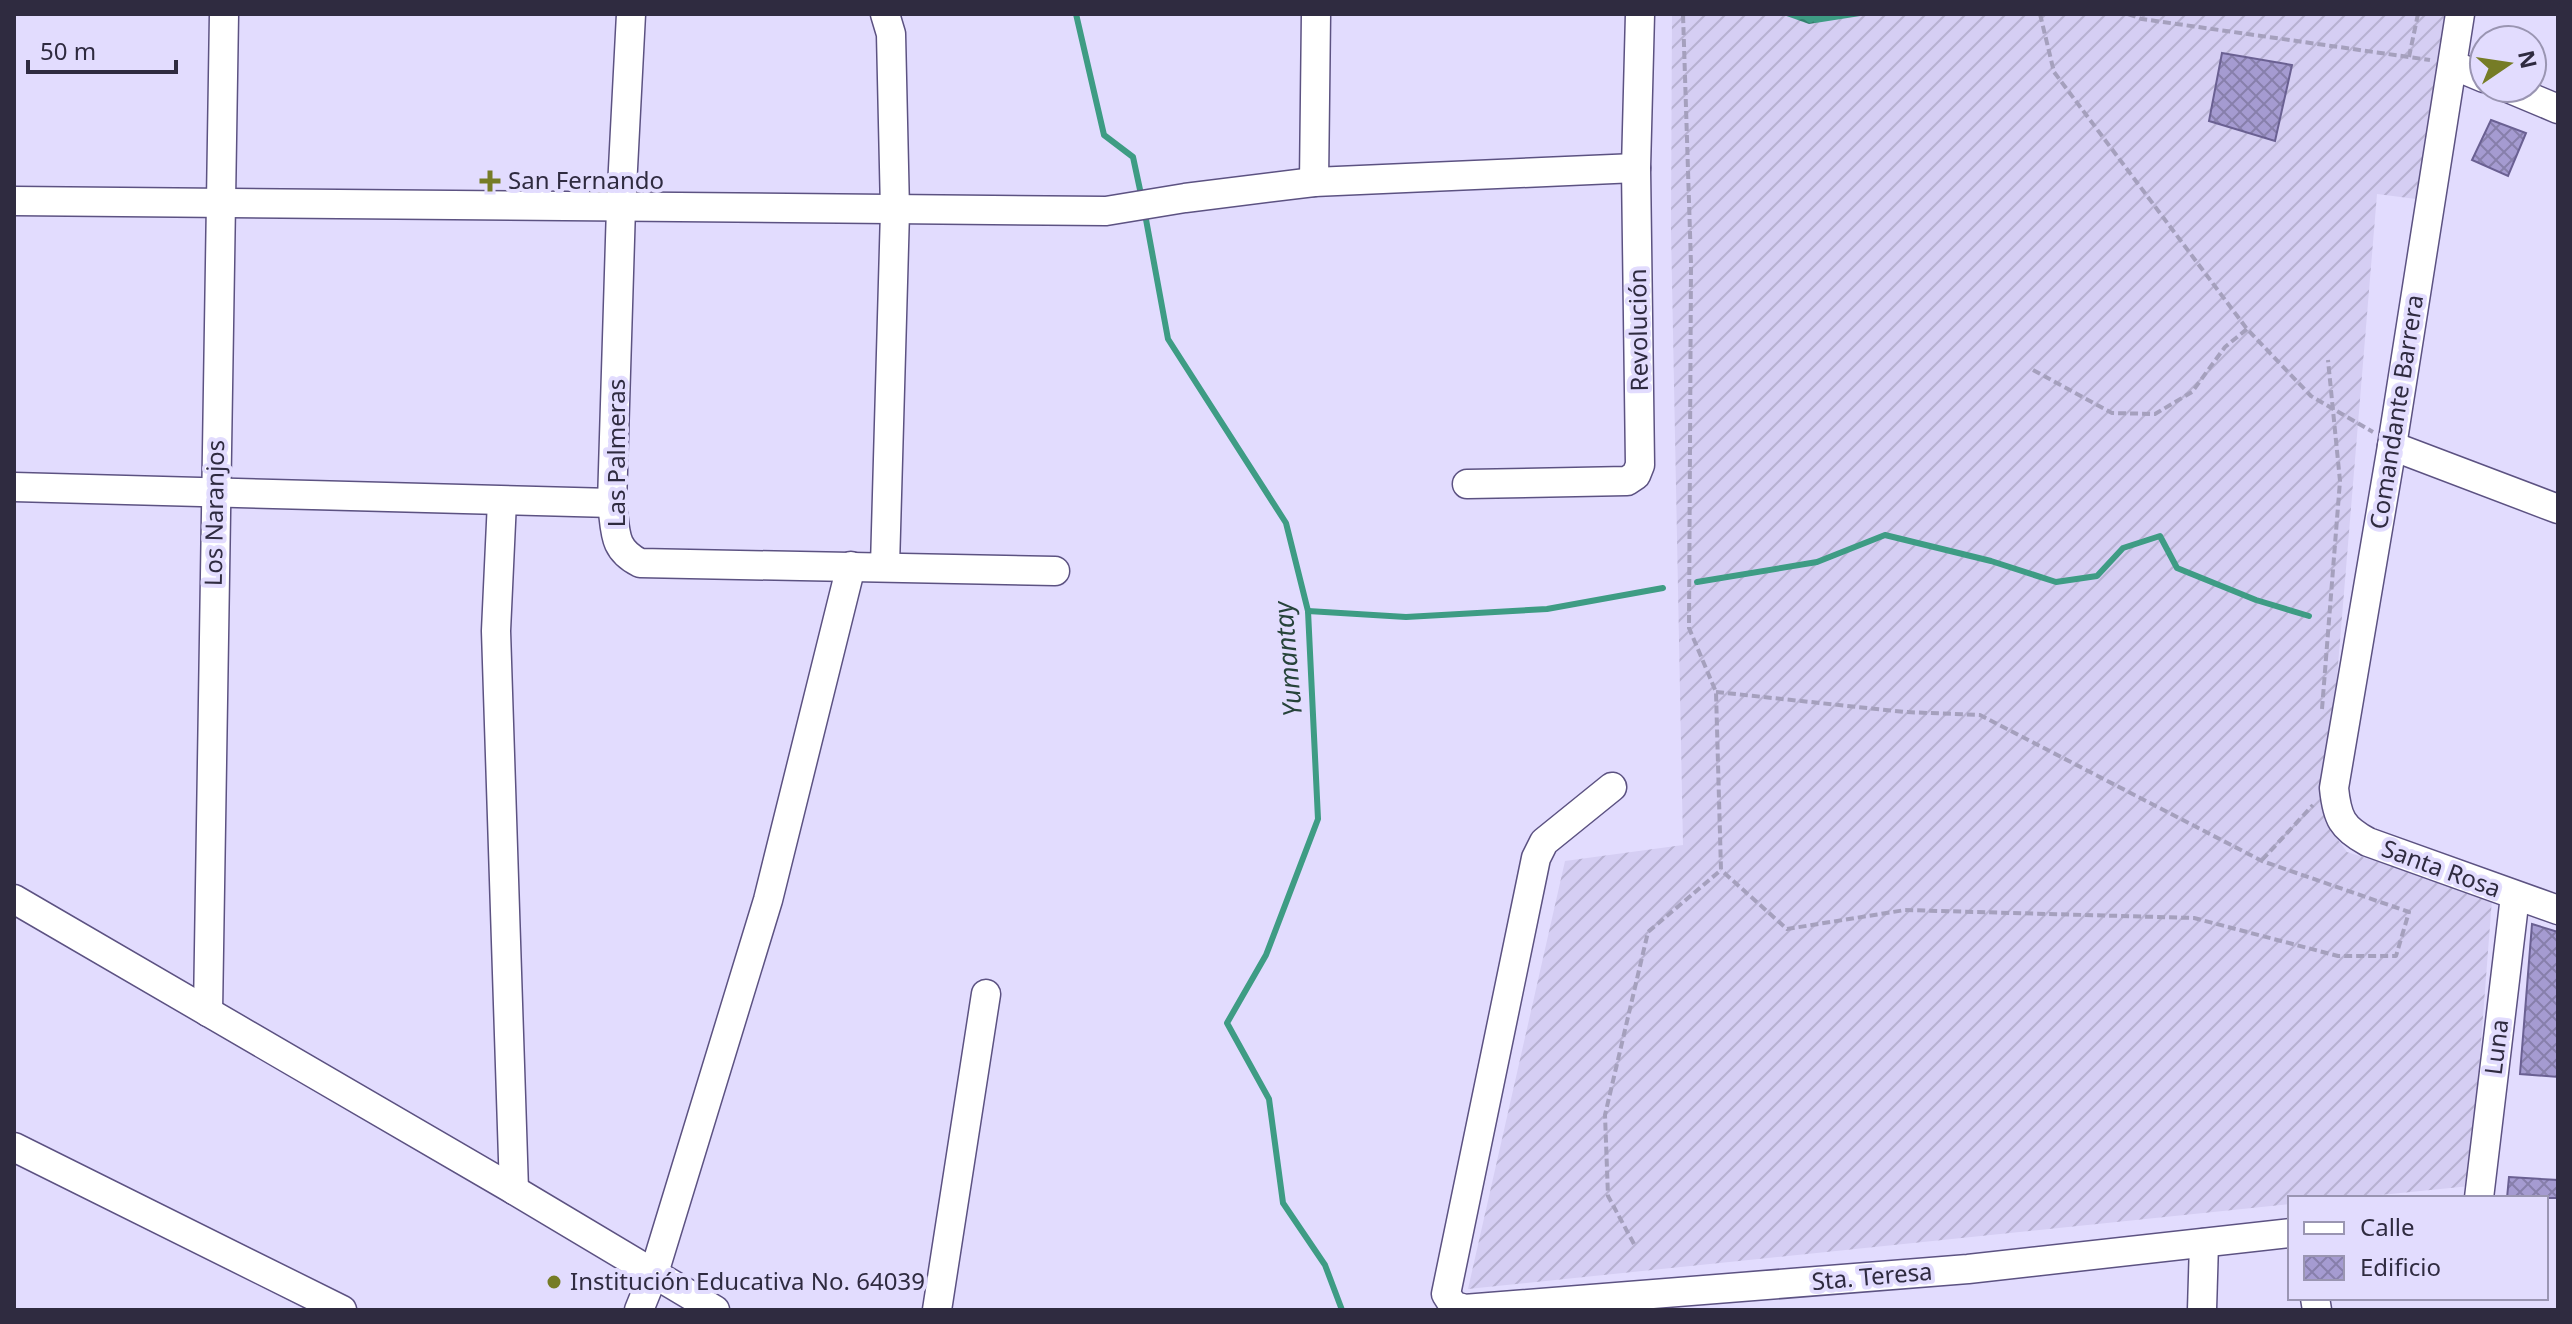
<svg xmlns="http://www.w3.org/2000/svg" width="2572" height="1324" viewBox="0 0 2572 1324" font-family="'Noto Sans',sans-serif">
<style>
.industrial{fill:url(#industrial-furrows)}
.water{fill:url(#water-ripples)}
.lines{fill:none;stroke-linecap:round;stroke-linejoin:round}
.stream{stroke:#3e9c84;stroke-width:6}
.building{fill:url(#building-cross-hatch);stroke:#6a6092;stroke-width:2}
.minor-casing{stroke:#5c5282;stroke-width:31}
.path{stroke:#a5a0bd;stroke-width:4;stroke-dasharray:8 4;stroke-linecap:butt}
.minor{stroke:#fff;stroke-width:28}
.poi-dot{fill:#767c26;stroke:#e2dcfe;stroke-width:3}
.labels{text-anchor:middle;stroke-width:8;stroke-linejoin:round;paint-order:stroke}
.poi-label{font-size:24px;fill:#2f2b40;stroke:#e2dcfe;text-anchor:start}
.street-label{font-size:24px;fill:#2f2b40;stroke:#e2dcfe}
.water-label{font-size:26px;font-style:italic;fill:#26433a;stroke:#e2dcfe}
</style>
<defs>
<pattern id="industrial-furrows" width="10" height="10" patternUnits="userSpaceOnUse" patternTransform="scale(2)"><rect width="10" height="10" fill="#d5cef3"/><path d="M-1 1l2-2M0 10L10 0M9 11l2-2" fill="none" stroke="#b7b1d1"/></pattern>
<pattern id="water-ripples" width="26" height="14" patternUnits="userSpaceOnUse" patternTransform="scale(2)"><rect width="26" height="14" fill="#3e9c84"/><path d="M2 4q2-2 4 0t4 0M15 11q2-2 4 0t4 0" fill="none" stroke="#347f6d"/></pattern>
<pattern id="building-cross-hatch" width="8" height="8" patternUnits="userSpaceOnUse" patternTransform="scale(2)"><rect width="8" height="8" fill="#a59bd1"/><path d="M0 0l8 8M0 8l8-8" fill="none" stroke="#877fab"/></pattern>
</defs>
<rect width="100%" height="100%" fill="#e2dcfe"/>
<polygon class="industrial" points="1672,14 2447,14 2424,200 2377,194 2325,822 2347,852 2492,899 2470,1186 2351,1198 2290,1198 2290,1204 1468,1289 1565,861 1683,845 1671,231"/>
<polygon class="water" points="1781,14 1873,14 1809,24"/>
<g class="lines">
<g class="stream">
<polyline points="1076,14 1104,135 1133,157 1142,199"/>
<polyline points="1145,214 1168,339 1286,523 1308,611 1318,819 1266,955 1227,1023 1269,1099 1283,1203 1325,1265 1342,1310"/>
<polyline points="1697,582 1817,562 1885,535 1991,561 2056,582 2097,576 2123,548 2160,536 2177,568 2256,600 2309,616"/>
<polyline points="1308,611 1406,617 1547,609 1663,588"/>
</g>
</g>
<g class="building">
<polygon points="2222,53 2292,65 2275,141 2209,121"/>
<polygon points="2491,120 2526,133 2508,176 2472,160"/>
<polygon points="2532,924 2558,932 2558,1077 2520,1074"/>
<polygon points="2509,1177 2558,1180 2558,1198 2507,1198"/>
</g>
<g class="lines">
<g class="minor-casing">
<g id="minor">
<path d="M631,14L621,207L612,503C616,531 612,549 640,563L1055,571"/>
<path d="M2460,14L2392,446L2334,788C2337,818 2342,828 2368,842L2558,910"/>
<polyline points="2453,65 2484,78"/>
<polyline points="2508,88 2558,109"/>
<polyline points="1314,182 1316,14"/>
<polyline points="14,201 1106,211 1185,198 1314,182 1636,168"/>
<polyline points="2392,446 2558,509"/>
<polyline points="1467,484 1627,481 1636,475 1640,465 1636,168 1640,14"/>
<polyline points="14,487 612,503"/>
<polyline points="502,501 496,631 514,1190"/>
<polyline points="885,566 895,211 891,34 885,14"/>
<polyline points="1612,787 1544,842 1536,858 1446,1294 1453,1305 1464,1309 1968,1269 2290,1233"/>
<polyline points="14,899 514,1190 715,1310"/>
<polyline points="208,1012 224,14"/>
<polyline points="14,1147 342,1310"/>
<polyline points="2479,1198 2515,896"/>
<polyline points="2315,1298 2317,1310"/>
<polyline points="639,1310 654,1273 768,900 851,566"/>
<polyline points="937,1310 986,994"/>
<polyline points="2202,1310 2204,1243"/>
</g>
</g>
<g class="path">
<polyline points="2040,14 2054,72 2247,329 2311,396 2373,432"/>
<polyline points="2128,14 2142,19 2430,60"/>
<polyline points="2409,57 2418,14"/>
<polyline points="2033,370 2112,413 2155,414 2192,392 2225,347 2247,329"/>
<polyline points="1716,692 1905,712 1980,715 2262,861 2409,912 2396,956 2338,956 2194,918 1905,910 1787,929 1721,870"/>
<polyline points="2322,709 2340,481 2328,360"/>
<polyline points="2262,860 2313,805"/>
<polyline points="1634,1244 1608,1196 1605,1115 1648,932 1721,870 1716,692 1689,628 1691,264 1683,14"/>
</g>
<use href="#minor" class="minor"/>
</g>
<g class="poi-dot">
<path d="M486 169h8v8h8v8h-8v8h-8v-8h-8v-8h8z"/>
<circle cx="554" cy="1282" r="8"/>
</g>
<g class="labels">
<g class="poi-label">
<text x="508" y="189">San Fernando</text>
<text x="570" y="1290">Institución Educativa No. 64039</text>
</g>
<g class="street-label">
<text transform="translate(1639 330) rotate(-91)" y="8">Revolución</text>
<text transform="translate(2397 412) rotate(-81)" y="8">Comandante Barrera</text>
<text transform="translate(617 453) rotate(-90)" y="8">Las Palmeras</text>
<text transform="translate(215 513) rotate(-89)" y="8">Los Naranjos</text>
<text transform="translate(2441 869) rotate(20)" y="8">Santa Rosa</text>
<text transform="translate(2497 1047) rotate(-83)" y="8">Luna</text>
<text transform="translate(1872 1277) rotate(-5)" y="8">Sta. Teresa</text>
</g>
<g class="water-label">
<text transform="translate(1288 659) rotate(-95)" y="9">Yumantay</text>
</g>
</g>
<rect width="2572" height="1324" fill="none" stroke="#2f2b40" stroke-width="32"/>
<rect x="2288" y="1196" width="260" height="104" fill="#e2dcfe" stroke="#9a95b2" stroke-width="2"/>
<rect x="2304" y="1222" width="40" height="12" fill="#ffffff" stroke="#9a95b2" stroke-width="2"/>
<text x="2360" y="1236" font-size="24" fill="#2f2b40">Calle</text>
<rect x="2304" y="1256" width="40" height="24" fill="url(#building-cross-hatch)" stroke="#9a95b2" stroke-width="2"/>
<text x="2360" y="1276" font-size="24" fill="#2f2b40">Edificio</text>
<g transform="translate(2508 64) rotate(77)"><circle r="38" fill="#e2dcfe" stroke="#9a95b2" stroke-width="2"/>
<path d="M0-6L14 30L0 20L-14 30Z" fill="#767c26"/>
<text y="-12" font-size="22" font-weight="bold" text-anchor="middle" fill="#2f2b40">N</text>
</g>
<path d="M28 60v12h148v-12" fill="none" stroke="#2f2b40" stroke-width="4"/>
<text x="40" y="60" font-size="24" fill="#2f2b40" stroke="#e2dcfe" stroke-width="6" paint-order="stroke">50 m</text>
</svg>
